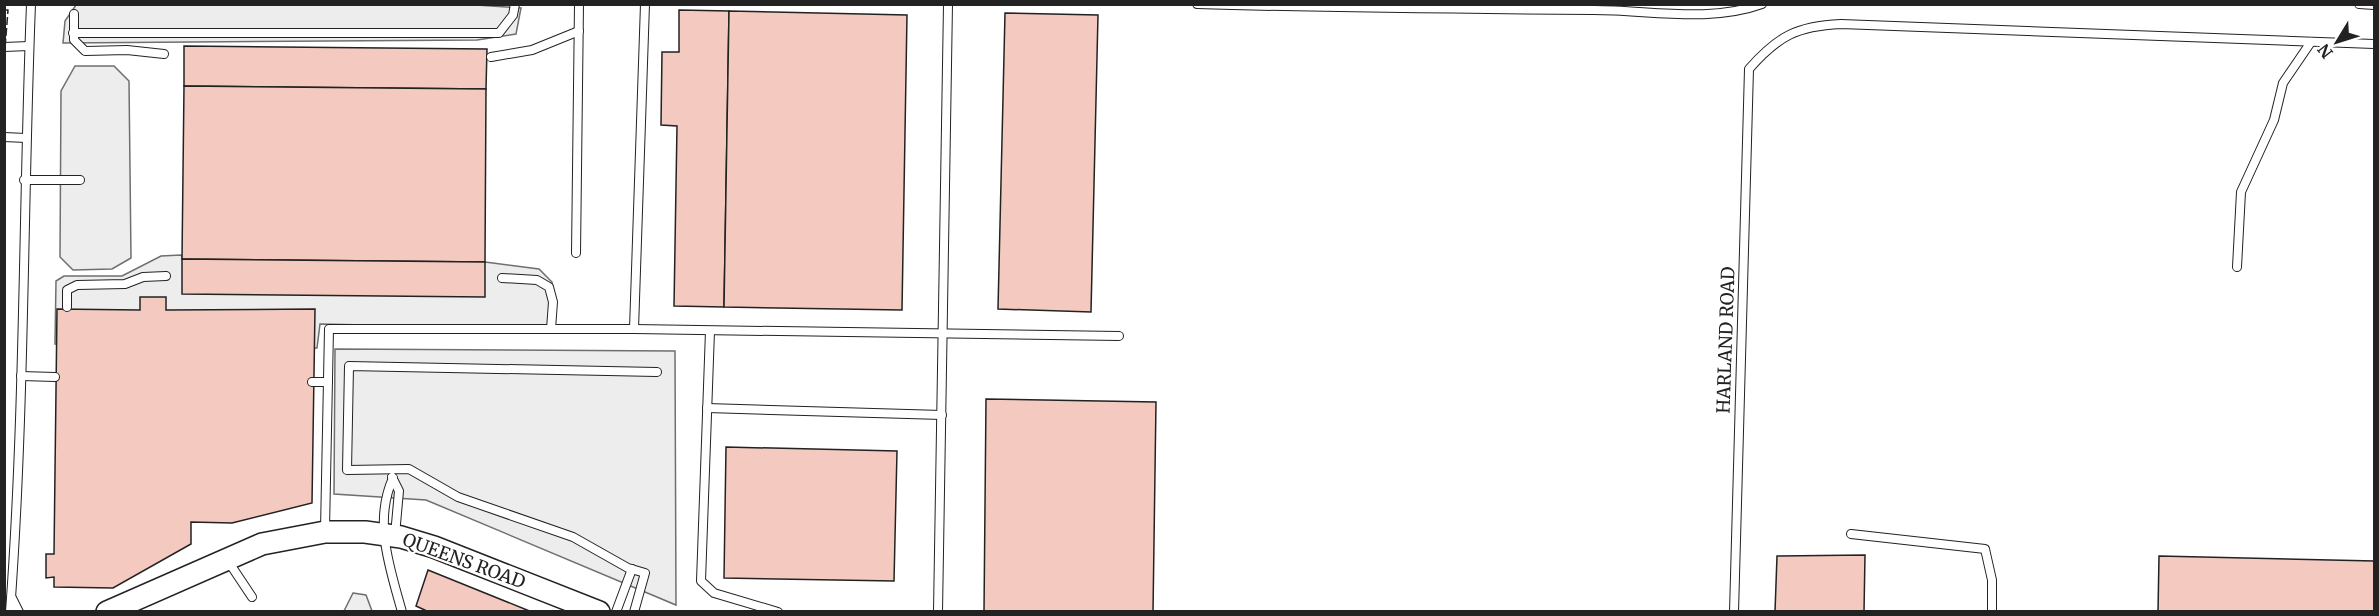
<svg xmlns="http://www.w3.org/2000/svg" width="2379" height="616" viewBox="0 0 2379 616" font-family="Merriweather,serif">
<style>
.green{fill:#eee;stroke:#6f6f6f;stroke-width:1.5}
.parking{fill:#ededed;stroke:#6f6f6f;stroke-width:1.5}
.building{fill:#f3c9c0;stroke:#222;stroke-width:1.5}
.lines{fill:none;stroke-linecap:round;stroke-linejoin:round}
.lane-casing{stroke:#222;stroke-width:10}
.secondary-casing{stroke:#222;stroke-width:24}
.lane{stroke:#fff;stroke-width:8}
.secondary{stroke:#fff;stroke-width:21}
.fence{stroke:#222;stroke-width:1.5;stroke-dasharray:8 3;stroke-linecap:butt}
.labels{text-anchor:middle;stroke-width:4.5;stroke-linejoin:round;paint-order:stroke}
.street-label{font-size:18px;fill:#222;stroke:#fff}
</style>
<rect width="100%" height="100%" fill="#fff"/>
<polygon class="green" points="353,593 366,595 372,611 344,611"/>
<g class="parking">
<polygon points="461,4 521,8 516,34 477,40 63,43 65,21 76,5"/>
<polygon points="75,66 114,66 129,81 131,258 112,269 73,270 60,257 61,91"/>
<polygon points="181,255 183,259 485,262 539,269 552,282 555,298 551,329 320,324 317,348 55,344 56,281 64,276 122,276 161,256"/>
<polygon points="335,349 675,351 676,605 426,500 334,494"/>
</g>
<g class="building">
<polygon points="679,10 729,11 724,307 674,306 677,126 661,125 662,52 679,52"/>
<polygon points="729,11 907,15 902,310 724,307"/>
<polygon points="1005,13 1098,15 1091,312 998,309"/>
<polygon points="184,46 487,49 486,89 184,86"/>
<polygon points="184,86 486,89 485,262 182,259"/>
<polygon points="182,259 485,262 485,297 182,294"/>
<polygon points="140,297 166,297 166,310 315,309 312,503 232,523 191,522 191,544 113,588 54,587 54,577 46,578 46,554 54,554 57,309 140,310"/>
<polygon points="986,399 1156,402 1153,612 984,612"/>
<polygon points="726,447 897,451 894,581 724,578"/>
<polygon points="1865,555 1864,612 1775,612 1777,556"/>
<polygon points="2159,556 2374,561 2374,612 2158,612"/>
<polygon points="428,570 532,612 429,612 416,606"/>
</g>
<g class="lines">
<g class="lane-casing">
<g id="lane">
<path d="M1197,4C1330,8 1462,9 1594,10C1650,10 1709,23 1762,4"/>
<polyline points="2359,4 2374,5"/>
<polyline points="74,14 74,40 85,51 127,50 164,54"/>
<polyline points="73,33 499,33 513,15 515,4"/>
<polyline points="4,47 29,46"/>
<polyline points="491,57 532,50 579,31"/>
<polyline points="4,137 26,138"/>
<polyline points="24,180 80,180"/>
<polyline points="576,253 579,4"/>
<polyline points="2237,267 2241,192 2274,120 2283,83 2311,42"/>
<polyline points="502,278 537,280 549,287 553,302 551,329"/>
<polyline points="67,307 67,290 77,285 125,284 143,277 166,276"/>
<polyline points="634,329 645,4"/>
<polyline points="710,331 701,581 714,593 778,612"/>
<polyline points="21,376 55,377"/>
<polyline points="312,382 328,382"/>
<polyline points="707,408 942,415"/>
<polyline points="392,477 399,491 395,535"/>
<path d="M393,478C373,522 390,568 402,612"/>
<polyline points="325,530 329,329 634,329 1119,336"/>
<polyline points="1851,534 1985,549 1992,580 1992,612"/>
<polyline points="228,561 252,597"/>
<polyline points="12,598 19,612"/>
<path d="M10,612C25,410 23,207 31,4"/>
<polyline points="616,612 632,569"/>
<polyline points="634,612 645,573 628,568 573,537 458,497 409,469 347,470 349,366 657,372"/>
<polyline points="938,612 948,4"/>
<path d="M1734,612L1749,69C1778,36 1797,26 1841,24L2374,44"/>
</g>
</g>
<g class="secondary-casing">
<polyline id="secondary" points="107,612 262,544 325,532 365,532 401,537 434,547 599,612"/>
</g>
<use href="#lane" class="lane"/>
<use href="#secondary" class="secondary"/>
<polyline class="fence" points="4,10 8,10 4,61"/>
</g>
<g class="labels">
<g class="street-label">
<text transform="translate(1726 340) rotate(-88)" y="6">HARLAND ROAD</text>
<text transform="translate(464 561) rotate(20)" y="6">QUEENS ROAD</text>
</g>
</g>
<rect width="2379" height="616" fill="none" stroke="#222222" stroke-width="12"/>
<g transform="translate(2337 42) rotate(232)" stroke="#ffffff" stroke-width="4.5" paint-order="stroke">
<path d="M0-4.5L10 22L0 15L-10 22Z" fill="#222222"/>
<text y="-9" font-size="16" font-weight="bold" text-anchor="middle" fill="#222222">N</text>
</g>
</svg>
